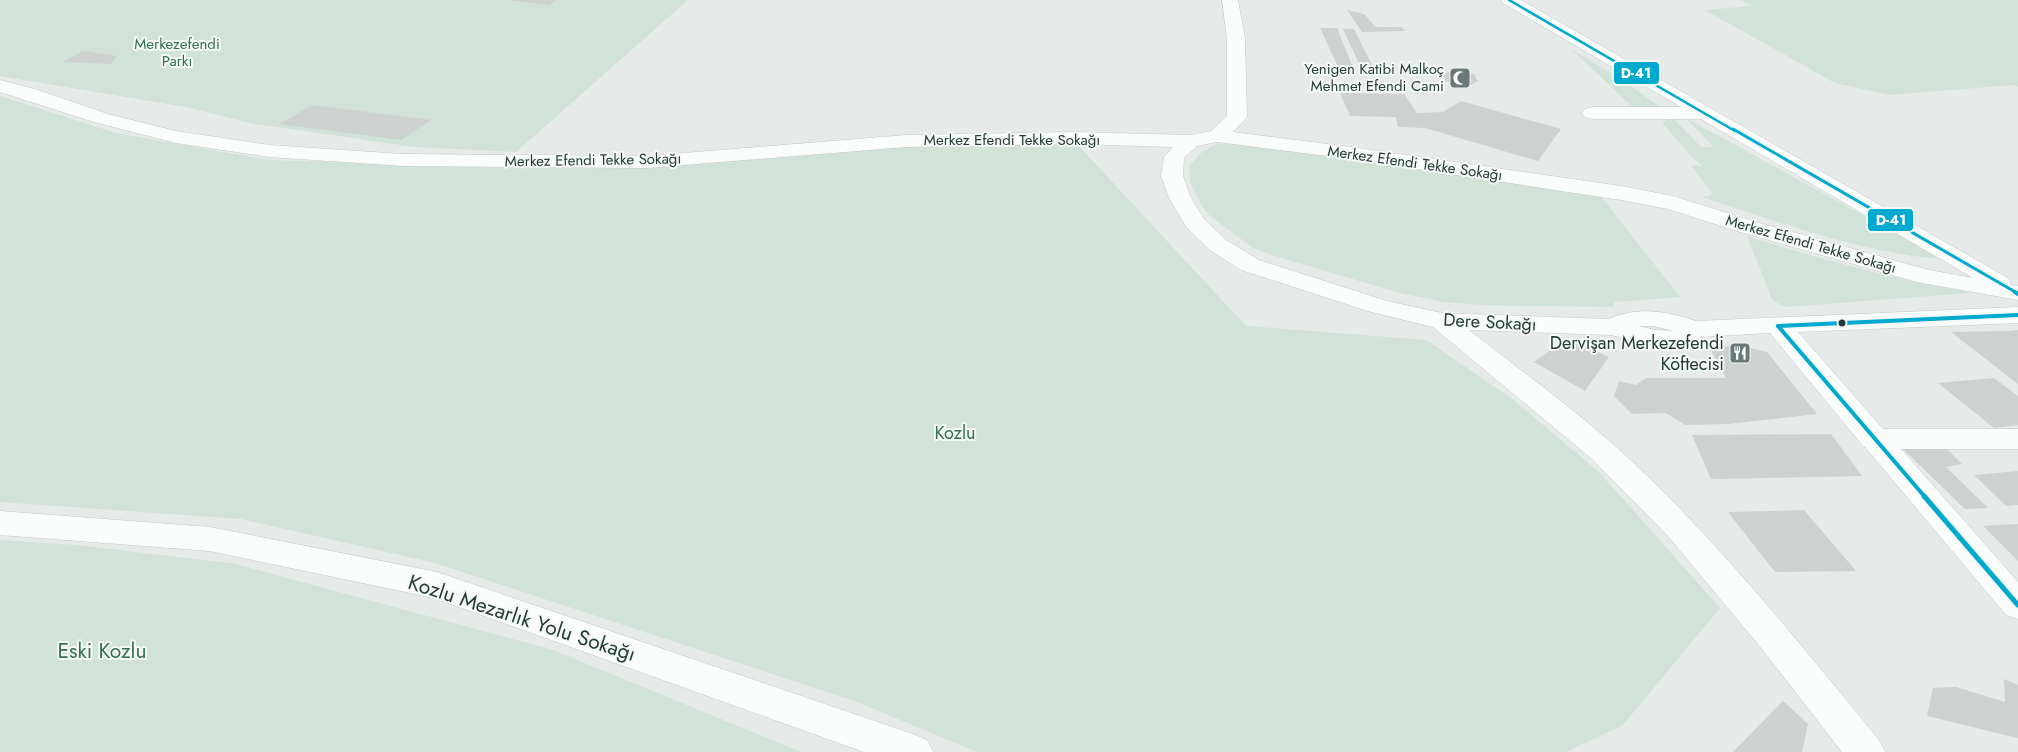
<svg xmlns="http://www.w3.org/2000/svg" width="2018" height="752" viewBox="0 0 2018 752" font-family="Jost,sans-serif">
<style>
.green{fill:#d1e2d8}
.building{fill:#cdd1d0}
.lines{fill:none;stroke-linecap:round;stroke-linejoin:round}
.minor-casing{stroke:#c3c7c6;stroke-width:1}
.minor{fill:#fbfcfc;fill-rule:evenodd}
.bus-1-far3-casing{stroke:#f4f9f7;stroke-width:5}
.bus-1-far2-casing{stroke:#f4f9f7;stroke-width:6}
.bus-1-far1-casing{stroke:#f4f9f7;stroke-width:8}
.bus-1-casing{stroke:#f4f9f7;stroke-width:9}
.bus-1-far3{stroke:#00a9ce;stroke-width:2.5}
.bus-1-far2{stroke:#00a9ce;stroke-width:3}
.bus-1-far1{stroke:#00a9ce;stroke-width:4}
.bus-1{stroke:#00a9ce;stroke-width:5}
.bus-dot{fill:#253c39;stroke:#f4f9f7;stroke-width:2}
.labels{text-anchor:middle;stroke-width:4;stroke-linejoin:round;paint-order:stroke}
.far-park-label{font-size:15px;fill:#336f53;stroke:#f4f9f7}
.far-poi-label{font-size:15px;fill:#253c39;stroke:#f4f9f7;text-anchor:end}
.far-street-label{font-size:15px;fill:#253c39;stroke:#f4f9f7}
.street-label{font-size:18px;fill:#253c39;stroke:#f4f9f7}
.poi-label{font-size:18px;fill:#253c39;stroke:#f4f9f7;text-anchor:end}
.park-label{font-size:18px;fill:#336f53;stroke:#f4f9f7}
.near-street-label{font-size:21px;fill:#253c39;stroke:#f4f9f7}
.near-park-label{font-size:21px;fill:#336f53;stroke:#f4f9f7}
.line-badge{stroke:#f4f9f7;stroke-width:2}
.badge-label{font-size:14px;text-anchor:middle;font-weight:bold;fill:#fff}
</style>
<rect width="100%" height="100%" fill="#e6eae9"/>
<g class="green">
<polygon points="0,0 688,0 516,152 415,147 249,123 191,108 0,76"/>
<polygon points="1741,0 2018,0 2018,87 2013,85 1890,95 1835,83 1705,10 1751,6"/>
<polygon points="1571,49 1624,81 1660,107 1634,108"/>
<polygon points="0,96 116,133 268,160 563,168 693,163 899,147 1077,144 1246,326 1426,340 1511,398 1600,473 1720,608 1623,725 1566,752 977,752 857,702 435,563 241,519 0,502"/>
<path d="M1673,118L1701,147H1714L1686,118L1943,259C1864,254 1777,221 1701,197L1710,196L1712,193L1691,165L1703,166L1694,159L1663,124L1664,121Z"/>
<polygon points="1216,144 1242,144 1599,194 1680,297 1615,302 1612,307 1483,305 1444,302 1400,293 1275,256 1253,248 1209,215 1202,206 1190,183 1189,166 1202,152"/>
<path d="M1747,236C1822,260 1893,278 1970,293L1786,307L1773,301Z"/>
<polygon points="0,540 77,545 236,564 553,650 801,752 0,752"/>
</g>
<g class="building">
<polygon points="507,0 556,0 549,5"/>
<polygon points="1347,10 1364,14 1376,27 1402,27 1405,31 1362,32"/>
<polygon points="1320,28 1337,28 1355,73 1341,73"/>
<polygon points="1343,29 1354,29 1375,71 1363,72"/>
<polygon points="83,51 117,56 111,64 63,62"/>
<polygon points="1451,71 1461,71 1474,74 1478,81 1471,85 1458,86 1446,81 1443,75"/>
<polygon points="1340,93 1404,94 1417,113 1443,112 1461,101 1561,129 1538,161 1425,128 1398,127 1396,117 1350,116"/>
<polygon points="312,105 400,116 431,120 401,140 280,124"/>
<polygon points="2018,330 2018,384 1951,332 2008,331"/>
<polygon points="1568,338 1609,357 1585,391 1534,362"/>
<polygon points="1740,346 1767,352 1817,414 1728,424 1685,425 1666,413 1632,414 1614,396 1619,381 1636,385 1646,378 1726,378 1709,347"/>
<polygon points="1994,378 2018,396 2018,425 1994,428 1938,383"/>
<polygon points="1831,434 1862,476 1711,479 1692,435"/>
<polygon points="1946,448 1962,464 1946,467 1988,508 1965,509 1903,449"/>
<polygon points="2018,471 2018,505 2006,506 1974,475"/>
<polygon points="1804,510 1856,571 1775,572 1728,512"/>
<polygon points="2018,524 2018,561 1983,526"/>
<polygon points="2004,679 2018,685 2018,738 1927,716 1933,688 1956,687 2005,702"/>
<polygon points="1783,701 1808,724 1802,752 1733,752"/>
</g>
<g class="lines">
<g class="minor-casing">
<g id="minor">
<path d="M1222,0H1238L1245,38L1247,117L1233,132L1351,147L1621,186L1673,196L1756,222L1929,270L1973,278L1701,119H1592L1585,117L1582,113L1585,109L1592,107H1681L1503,3L1501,0H1521L2008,278L2011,283L2010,285L2018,286V300L1917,282L1740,232L1668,209L1621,200L1351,159L1217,142L1197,146L1184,158L1183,176L1191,198L1204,219L1226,240L1259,260L1387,301L1442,313L1608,319C1639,306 1666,311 1696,321L2018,307V323L1798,332L1883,429H2018V449H1901L2018,582V619L2006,615L1865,447L1863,446L1770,333L1701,337L1691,342L1664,347L1611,335L1469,330C1517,368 1568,404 1614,445C1712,533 1795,638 1879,740L1885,752H1842L1762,649L1667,535L1592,459L1433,327L1371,312L1241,270L1210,250L1187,228L1169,198L1161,176L1164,157L1173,147L1073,144L906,147L647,168L403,166L269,157L176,143L94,122L0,92V80L38,90L108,114L176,131L269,145L403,154L647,156L906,135L1073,132L1190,135L1211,131L1227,116V38ZM1638,326H1653L1674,331L1656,330Z"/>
<polygon points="0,511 210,527 437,572 913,734 927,740 933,752 864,752 434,598 210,551 0,535"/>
</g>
</g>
<use href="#minor" class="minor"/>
<g class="bus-1-far3-casing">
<polyline id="bus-1-far3" points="1509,0 1735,131"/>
</g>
<g class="bus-1-far2-casing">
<polyline id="bus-1-far2" points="1733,129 2017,293"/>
</g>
<g class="bus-1-far1-casing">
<g id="bus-1-far1">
<polyline points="2015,292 2018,294"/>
<polyline points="1778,326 1925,497"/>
<polyline points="1778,326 2018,315"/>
</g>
</g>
<g class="bus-1-casing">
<polyline id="bus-1" points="1924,496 2018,605"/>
</g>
<use href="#bus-1-far3" class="bus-1-far3"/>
<use href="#bus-1-far2" class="bus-1-far2"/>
<use href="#bus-1-far1" class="bus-1-far1"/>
<use href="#bus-1" class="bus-1"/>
</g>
<defs>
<g id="mosque-square" transform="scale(1.125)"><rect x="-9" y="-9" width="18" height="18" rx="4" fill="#697977" stroke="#f4f9f7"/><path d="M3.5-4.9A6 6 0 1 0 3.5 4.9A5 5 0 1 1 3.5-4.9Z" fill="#fff"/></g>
<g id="restaurant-square" transform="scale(1.125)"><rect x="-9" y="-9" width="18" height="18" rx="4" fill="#697977" stroke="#f4f9f7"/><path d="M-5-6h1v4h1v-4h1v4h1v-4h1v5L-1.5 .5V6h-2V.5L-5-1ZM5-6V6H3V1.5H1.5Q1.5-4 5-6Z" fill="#fff"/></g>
</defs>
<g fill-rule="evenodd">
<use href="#mosque-square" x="1460" y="78"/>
<use href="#restaurant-square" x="1740" y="353"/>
</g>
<circle class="bus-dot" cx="1842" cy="323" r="4.5"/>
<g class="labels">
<g class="far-park-label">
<text x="177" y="49">Merkezefendi<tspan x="177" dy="17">Parkı</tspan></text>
</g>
<g class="far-poi-label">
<text x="1444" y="74">Yenigen Katibi Malkoç<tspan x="1444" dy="17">Mehmet Efendi Cami</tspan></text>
</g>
<g class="far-street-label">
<text x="1012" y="145">Merkez Efendi Tekke Sokağı</text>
<text transform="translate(593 160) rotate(-1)" y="5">Merkez Efendi Tekke Sokağı</text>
<text transform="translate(1415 163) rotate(8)" y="5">Merkez Efendi Tekke Sokağı</text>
<text transform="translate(1811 244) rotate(16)" y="5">Merkez Efendi Tekke Sokağı</text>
</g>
<g class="street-label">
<text transform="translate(1490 322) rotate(3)" y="6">Dere Sokağı</text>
</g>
<g class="poi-label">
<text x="1724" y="349">Dervişan Merkezefendi<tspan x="1724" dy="21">Köftecisi</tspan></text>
</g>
<g class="park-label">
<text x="955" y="439">Kozlu</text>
</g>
<g class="near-street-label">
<text transform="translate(522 618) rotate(18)" y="7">Kozlu Mezarlık Yolu Sokağı</text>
</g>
<g class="near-park-label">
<text x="102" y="658">Eski Kozlu</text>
</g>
</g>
<g class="line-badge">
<rect x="1613" y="61" width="47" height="24" rx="5" fill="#00a9ce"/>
<rect x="1867" y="208" width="47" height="24" rx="5" fill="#00a9ce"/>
</g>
<g class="badge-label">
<text x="1636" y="78">D-41</text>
<text x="1891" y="225">D-41</text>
</g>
</svg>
